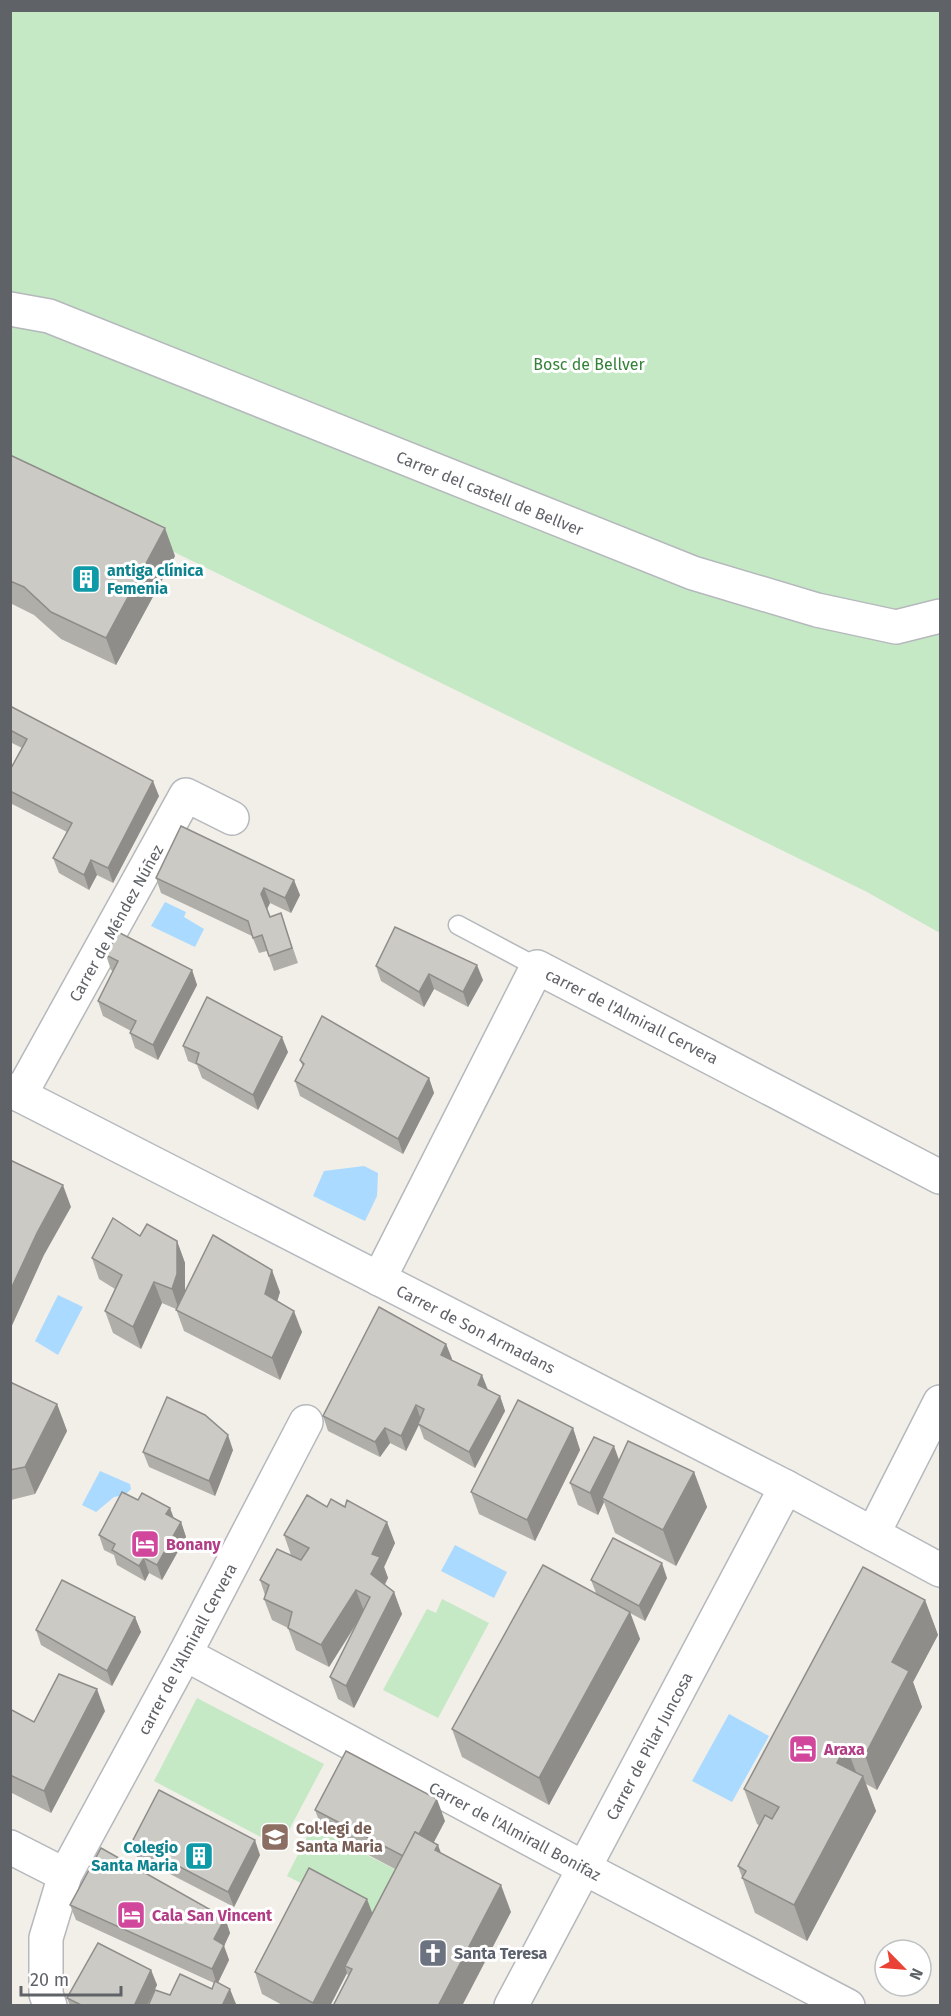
<svg xmlns="http://www.w3.org/2000/svg" width="951" height="2016" viewBox="0 0 951 2016" font-family="'Fira Sans',sans-serif">
<style>
.green{fill:#c5e8c5}
.water{fill:#aadaff}
.lines{fill:none;stroke-linecap:round;stroke-linejoin:round}
.lane-casing{stroke:#b5b8bc;stroke-width:21}
.street-casing{stroke:#b5b8bc;stroke-width:36}
.secondary-casing{stroke:#b6babf;stroke-width:36}
.lane{stroke:#fff;stroke-width:18}
.street{stroke:#fff;stroke-width:33}
.secondary{stroke:#fff;stroke-width:33}
.wall{fill:#afaea9}
.shaded-wall{fill:#8f8d8a}
.building{fill:#cccac5;stroke:#8f8d8a;stroke-width:1.5}
.labels{text-anchor:middle;stroke-width:6;stroke-linejoin:round;paint-order:stroke}
.park-label{font-size:16px;fill:#348238;stroke:#fff}
.street-label{font-size:16px;fill:#5f6368;stroke:#fff}
.culture-label{font-size:16px;font-weight:bold;fill:#0d838f;stroke:#fff;text-anchor:start}
.hotel-label{font-size:16px;font-weight:bold;fill:#b23c85;stroke:#fff;text-anchor:start}
.education-label{font-size:16px;font-weight:bold;fill:#785e54;stroke:#fff;text-anchor:start}
.worship-label{font-size:16px;font-weight:bold;fill:#5b616d;stroke:#fff;text-anchor:start}
</style>
<rect width="100%" height="100%" fill="#f1efe8"/>
<g class="green">
<polygon points="10,11 940,11 940,933 867,892 11,472"/>
<polygon points="442,1599 489,1623 438,1718 383,1690 427,1609 436,1613"/>
<polygon points="197,1698 324,1764 280,1847 154,1781"/>
<polygon points="312,1827 404,1874 380,1923 287,1876"/>
</g>
<g class="water">
<polygon points="165,902 186,912 184,917 204,929 195,947 151,926"/>
<polygon points="364,1166 378,1173 377,1196 365,1221 313,1196 324,1171"/>
<polygon points="58,1295 83,1307 58,1355 35,1341"/>
<polygon points="100,1471 130,1484 131,1489 125,1495 114,1497 96,1512 82,1505"/>
<polygon points="455,1545 507,1572 494,1598 441,1571"/>
<polygon points="729,1714 769,1736 732,1802 692,1781"/>
</g>
<g class="lines">
<g class="lane-casing">
<polyline id="lane" points="458,925 537,967"/>
</g>
<g class="street-casing">
<g id="street">
<polyline points="10,309 49,316 693,573 817,610 896,627 940,616"/>
<polyline points="20,1095 186,795 232,818"/>
<polyline points="379,1279 537,967 940,1177"/>
<polyline points="873,1534 940,1402"/>
<polyline points="185,1654 584,1868 848,2006"/>
<polyline points="10,1847 65,1875"/>
<polyline points="50,2006 46,1994 46,1938 65,1875 185,1654 306,1422"/>
<polyline points="511,2006 786,1487"/>
</g>
</g>
<g class="secondary-casing">
<polyline id="secondary" points="10,1090 786,1487 940,1570"/>
</g>
<use href="#lane" class="lane"/>
<use href="#street" class="street"/>
<use href="#secondary" class="secondary"/>
</g>
<g class="wall">
<polygon points="10,455 175,556 116,665 61,639 34,615 10,603"/>
<polygon points="10,706 159,796 113,883 97,875 89,890 59,873 53,858 67,832 10,803 10,770 22,748 10,742"/>
<polygon points="181,826 300,895 291,913 270,903 267,909 270,917 281,913 298,963 274,971 267,951 259,953 252,936 161,893 156,878"/>
<polygon points="106,955 192,970 197,985 158,1060 135,1048 130,1033 131,1031 103,1016 98,1001 113,971 111,970"/>
<polygon points="376,966 483,980 468,1007 434,989 424,1007 381,981"/>
<polygon points="183,1046 288,1052 258,1110 202,1078 197,1065 188,1061"/>
<polygon points="300,1060 429,1078 434,1093 403,1154 300,1096 295,1081 303,1067"/>
<polygon points="140,1236 177,1241 185,1263 185,1292 280,1292 277,1301 302,1332 280,1380 184,1331 176,1309 162,1303 141,1349 113,1333 105,1311 115,1289 99,1279 92,1258"/>
<polygon points="446,1344 452,1359 451,1360 487,1390 500,1396 505,1411 475,1468 424,1439 419,1425 406,1451 390,1443 380,1457 328,1431 323,1416"/>
<polygon points="10,1382 57,1404 67,1431 35,1494 11,1500"/>
<polygon points="573,1428 580,1450 535,1541 479,1514 471,1492"/>
<polygon points="233,1450 215,1496 149,1467 143,1452"/>
<polygon points="619,1461 694,1472 707,1507 676,1566 615,1533 604,1502 598,1515 578,1505 570,1483"/>
<polygon points="138,1500 170,1508 174,1518 181,1522 186,1537 162,1580 149,1573 145,1581 117,1565 114,1555 104,1550 99,1535"/>
<polygon points="327,1507 395,1543 384,1567 388,1578 385,1585 394,1592 402,1614 354,1708 338,1699 330,1677 359,1620 329,1667 296,1650 288,1628 272,1620 264,1599 265,1595 260,1580 291,1555 284,1535"/>
<polygon points="667,1578 645,1621 630,1613 640,1639 549,1805 462,1757 452,1729 596,1593 591,1580"/>
<polygon points="925,1600 938,1635 913,1682 922,1707 877,1790 866,1784 876,1811 807,1941 755,1913 738,1866 760,1826 757,1824 744,1789"/>
<polygon points="135,1617 141,1632 112,1686 41,1645 36,1630"/>
<polygon points="10,1709 34,1722 105,1711 51,1813 10,1792"/>
<polygon points="315,1810 445,1821 434,1842 441,1854 511,1912 348,1976 347,1973 330,2006 284,2006 262,1994 255,1972 372,1913 395,1869 323,1831"/>
<polygon points="132,1842 260,1855 234,1907 137,1857"/>
<polygon points="70,1905 225,1918 230,1933 224,1946 229,1960 218,1982 236,2004 235,2006 148,2006 170,1995 212,1989 214,1983 76,1920"/>
<polygon points="151,1970 157,1985 147,2006 70,2006 67,1998"/>
</g>
<g class="shaded-wall">
<polygon points="165,528 175,556 116,665 106,638"/>
<polygon points="153,781 159,796 113,883 108,868"/>
<polygon points="91,860 97,875 89,890 84,875"/>
<polygon points="294,880 300,895 291,913 285,898"/>
<polygon points="264,888 270,903 267,909 261,894"/>
<polygon points="477,965 483,980 468,1007 463,992"/>
<polygon points="192,970 197,985 158,1060 153,1045"/>
<polygon points="429,974 434,989 424,1007 419,992"/>
<polygon points="282,1037 288,1052 258,1110 253,1095"/>
<polygon points="429,1078 434,1093 403,1154 398,1139"/>
<polygon points="63,1185 71,1207 44,1255 10,1330 10,1291 37,1233"/>
<polygon points="177,1241 185,1263 185,1296 179,1310 172,1289"/>
<polygon points="272,1270 280,1292 273,1315 265,1294"/>
<polygon points="154,1282 162,1303 141,1349 133,1327"/>
<polygon points="294,1311 302,1332 280,1380 272,1358"/>
<polygon points="446,1344 452,1359 446,1370 441,1355"/>
<polygon points="482,1375 488,1390 478,1385"/>
<polygon points="500,1396 505,1411 475,1468 469,1452"/>
<polygon points="57,1404 67,1431 35,1494 25,1467"/>
<polygon points="416,1405 421,1420 406,1451 401,1436"/>
<polygon points="385,1428 390,1443 380,1457 375,1442"/>
<polygon points="573,1428 580,1450 535,1541 527,1520"/>
<polygon points="228,1435 233,1450 215,1496 209,1481"/>
<polygon points="614,1446 622,1468 602,1498 604,1502 598,1515 590,1493"/>
<polygon points="694,1472 707,1507 676,1566 663,1530"/>
<polygon points="170,1508 175,1523 166,1514"/>
<polygon points="181,1522 186,1537 162,1580 157,1565"/>
<polygon points="387,1522 395,1543 384,1567 388,1578 378,1595 371,1574 372,1554"/>
<polygon points="144,1558 149,1573 145,1581 139,1566"/>
<polygon points="662,1563 667,1578 645,1621 639,1606"/>
<polygon points="356,1590 364,1611 329,1667 321,1645"/>
<polygon points="394,1592 402,1614 354,1708 346,1686"/>
<polygon points="925,1600 938,1635 913,1682 922,1707 877,1790 865,1755 892,1662"/>
<polygon points="630,1612 640,1639 549,1805 539,1778"/>
<polygon points="135,1617 141,1632 112,1686 107,1671"/>
<polygon points="97,1689 105,1711 51,1813 44,1791"/>
<polygon points="846,1745 859,1780 837,1763"/>
<polygon points="863,1776 876,1811 807,1941 794,1905"/>
<polygon points="437,1799 445,1821 414,1879 406,1858"/>
<polygon points="255,1840 260,1855 234,1907 228,1892"/>
<polygon points="438,1845 448,1872 435,1850"/>
<polygon points="501,1885 511,1912 462,2006 438,2006"/>
<polygon points="367,1899 375,1920 345,1966 347,1973 330,2006 314,2006 313,2003"/>
<polygon points="225,1918 230,1933 224,1946 229,1960 217,1985 212,1969 214,1939"/>
<polygon points="151,1970 157,1985 147,2006 134,2006"/>
<polygon points="230,1989 236,2004 235,2006 222,2006"/>
</g>
<g class="building">
<polygon points="10,455 165,528 106,638 51,612 24,587 10,581"/>
<polygon points="10,706 153,781 108,868 91,860 84,875 53,858 72,823 10,791 10,770 27,739 10,730"/>
<polygon points="181,826 294,880 285,898 264,888 261,894 270,917 281,913 292,948 269,956 262,935 253,938 248,921 156,878"/>
<polygon points="395,927 477,965 463,992 429,974 419,992 376,966"/>
<polygon points="118,932 192,970 153,1045 130,1033 136,1021 98,1001 118,961 106,955"/>
<polygon points="207,997 282,1037 253,1095 196,1063 199,1053 183,1046"/>
<polygon points="322,1016 429,1078 398,1139 295,1081 304,1064 300,1060"/>
<polygon points="10,1160 63,1185 37,1233 10,1291"/>
<polygon points="113,1218 140,1236 147,1224 177,1241 177,1274 172,1289 154,1282 133,1327 105,1311 122,1275 92,1258"/>
<polygon points="213,1235 272,1270 265,1294 294,1311 272,1358 176,1310"/>
<polygon points="379,1307 446,1344 441,1355 482,1375 478,1385 500,1396 469,1452 418,1424 424,1409 416,1405 401,1436 385,1428 375,1442 323,1416"/>
<polygon points="10,1382 57,1404 25,1467 10,1470"/>
<polygon points="167,1397 205,1415 228,1435 209,1481 143,1452"/>
<polygon points="518,1400 573,1428 527,1520 471,1492"/>
<polygon points="594,1437 614,1446 590,1493 570,1483"/>
<polygon points="628,1441 694,1472 663,1530 602,1498"/>
<polygon points="122,1492 138,1500 142,1493 170,1508 166,1514 181,1522 157,1565 144,1558 139,1566 112,1550 115,1544 99,1535"/>
<polygon points="307,1495 327,1507 331,1499 345,1507 347,1500 387,1522 372,1554 380,1557 371,1574 394,1592 346,1686 330,1677 370,1597 356,1590 321,1645 288,1628 292,1612 264,1599 269,1585 260,1580 277,1549 301,1560 309,1548 284,1535"/>
<polygon points="613,1538 662,1563 639,1606 591,1580"/>
<polygon points="543,1565 630,1612 539,1778 452,1729"/>
<polygon points="863,1567 925,1600 892,1662 909,1671 865,1755 846,1745 837,1763 863,1776 794,1905 742,1878 746,1871 738,1866 765,1815 772,1819 779,1807 744,1789"/>
<polygon points="62,1580 135,1617 107,1671 36,1630"/>
<polygon points="59,1674 97,1689 44,1791 10,1775 10,1709 34,1722"/>
<polygon points="346,1751 437,1799 419,1834 415,1832 403,1856 315,1810"/>
<polygon points="159,1790 255,1840 228,1892 132,1842"/>
<polygon points="415,1832 438,1845 435,1850 501,1885 438,2006 333,2006 352,1969 345,1966"/>
<polygon points="101,1848 225,1918 214,1939 224,1945 212,1969 70,1905"/>
<polygon points="309,1868 367,1899 313,2003 255,1972"/>
<polygon points="98,1943 151,1970 134,2006 83,2006 67,1998"/>
<polygon points="180,1974 212,1989 215,1981 230,1989 222,2006 148,2006 155,1990 170,1995"/>
</g>
<defs>
<g id="building-square" transform="scale(1.5)"><rect x="-9" y="-9" width="18" height="18" rx="4" fill="#0f9aa8" stroke="#fff"/><path d="M-4-6H4V6H1V3H-1V6H-4ZM-2.5-4.3h1.7v1.8h-1.7ZM.8-4.3h1.7v1.8H.8ZM-2.5-1h1.7V.8h-1.7ZM.8-1h1.7V.8H.8Z" fill="#fff"/></g>
<g id="hotel-square" transform="scale(1.5)"><rect x="-9" y="-9" width="18" height="18" rx="4" fill="#d1479c" stroke="#fff"/><path d="M-6-4.5h1.5V1H6V5H4.5V3h-9V5H-6ZM-4 0a1.8 1.8 0 1 1 3.6 0ZM.5 0V-2.5h3Q6-2.5 6 0Z" fill="#fff"/></g>
<g id="school-square" transform="scale(1.5)"><rect x="-9" y="-9" width="18" height="18" rx="4" fill="#8d6e63" stroke="#fff"/><path d="M0-5L7-2L0 1L-7-2ZM-4 1L0 2.5L4 1V4Q0 6-4 4Z" fill="#fff"/></g>
<g id="church-square" transform="scale(1.5)"><rect x="-9" y="-9" width="18" height="18" rx="4" fill="#6b7280" stroke="#fff"/><path d="M-1.2-6h2.4v3.5h3.3v2.4h-3.3V6h-2.4V-.1h-3.3v-2.4h3.3Z" fill="#fff"/></g>
</defs>
<g fill-rule="evenodd">
<use href="#building-square" x="86" y="579"/>
<use href="#hotel-square" x="145" y="1544"/>
<use href="#hotel-square" x="803" y="1749"/>
<use href="#school-square" x="275" y="1837"/>
<use href="#building-square" x="199" y="1856"/>
<use href="#hotel-square" x="131" y="1915"/>
<use href="#church-square" x="433" y="1953"/>
</g>
<g class="labels">
<g class="park-label">
<text x="589" y="370">Bosc de Bellver</text>
</g>
<g class="street-label">
<text transform="translate(490 493) rotate(22)" y="6">Carrer del castell de Bellver</text>
<text transform="translate(116 923) rotate(-61)" y="6">Carrer de Méndez Núñez</text>
<text transform="translate(632 1016) rotate(27)" y="6">carrer de l'Almirall Cervera</text>
<text transform="translate(476 1329) rotate(27)" y="6">Carrer de Son Armadans</text>
<text transform="translate(187 1649) rotate(-62)" y="6">carrer de l'Almirall Cervera</text>
<text transform="translate(649 1746) rotate(-62)" y="6">Carrer de Pilar Juncosa</text>
<text transform="translate(515 1831) rotate(28)" y="6">Carrer de l'Almirall Bonifaz</text>
</g>
<g class="culture-label">
<text x="107" y="576">antiga clínica<tspan x="107" dy="18">Femenia</tspan></text>
<text x="178" y="1853" text-anchor="end">Colegio<tspan x="178" dy="18">Santa Maria</tspan></text>
</g>
<g class="hotel-label">
<text x="166" y="1550">Bonany</text>
<text x="824" y="1755">Araxa</text>
<text x="152" y="1921">Cala San Vincent</text>
</g>
<g class="education-label">
<text x="296" y="1834">Col·legi de<tspan x="296" dy="18">Santa Maria</tspan></text>
</g>
<g class="worship-label">
<text x="454" y="1959">Santa Teresa</text>
</g>
</g>
<rect width="951" height="2016" fill="none" stroke="#5f6368" stroke-width="24"/>
<g transform="translate(903 1968) rotate(115)"><circle r="28" fill="#ffffff" stroke="#bfc1c3" stroke-width="1.5"/>
<path d="M0-4.5L10 22L0 15L-10 22Z" fill="#ea4335"/>
<text y="-9" font-size="16" font-weight="bold" text-anchor="middle" fill="#5f6368">N</text>
</g>
<path d="M21 1986v9h100v-9" fill="none" stroke="#5f6368" stroke-width="3"/>
<text x="30" y="1986" font-size="18" fill="#5f6368" stroke="#ffffff" stroke-width="4.5" paint-order="stroke">20 m</text>
</svg>
